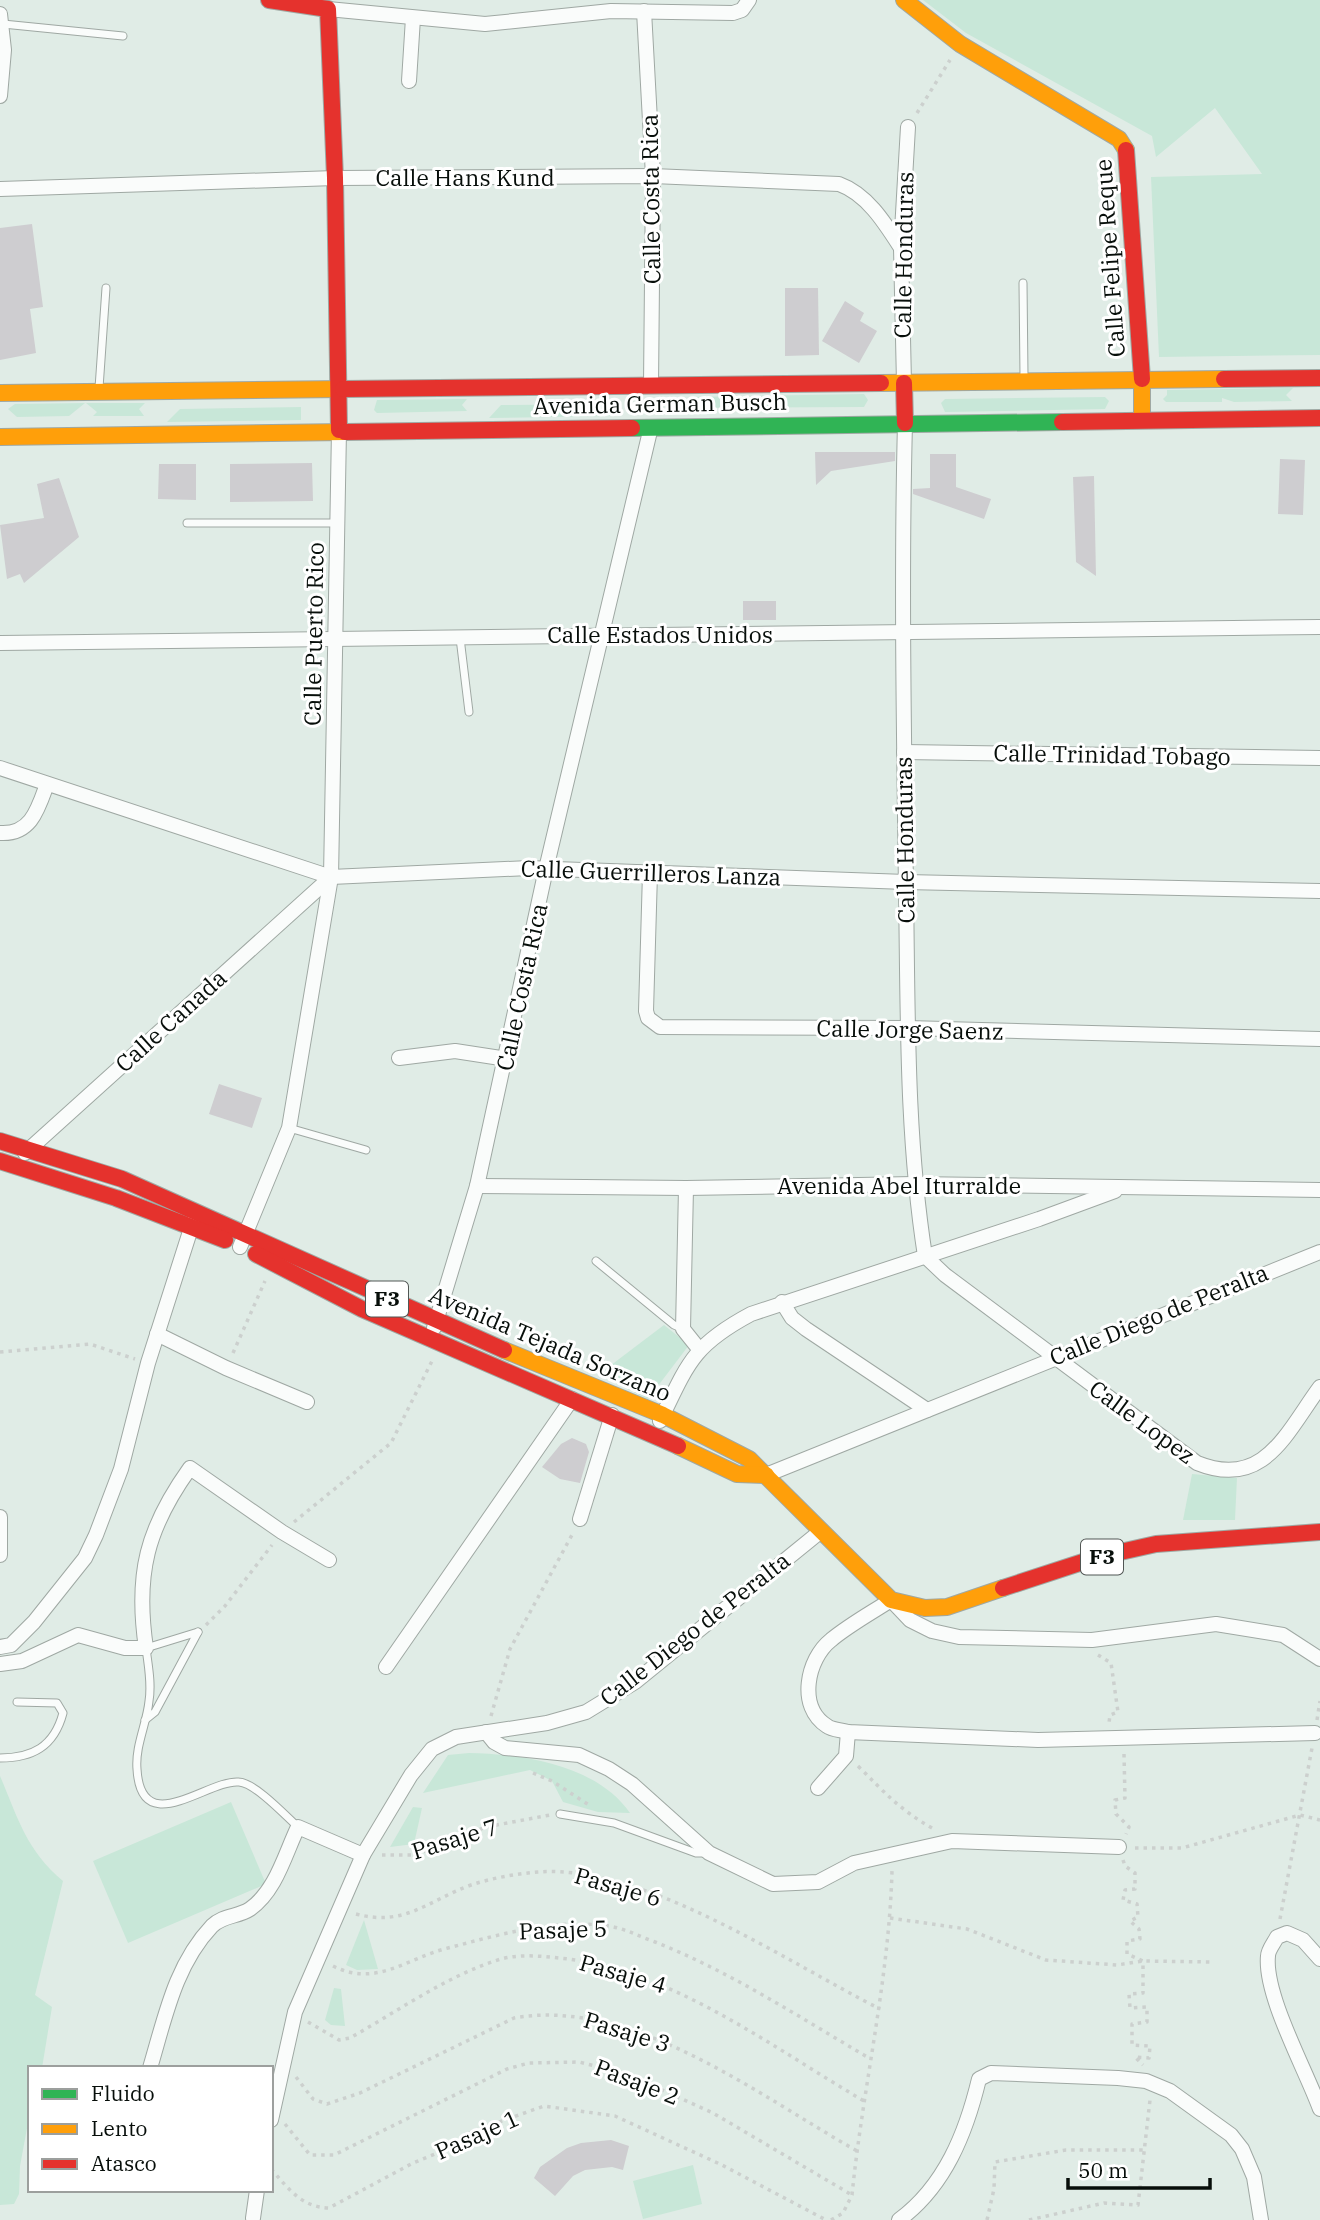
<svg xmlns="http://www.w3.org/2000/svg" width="1320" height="2220" viewBox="0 0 1320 2220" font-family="'IBM Plex Serif',serif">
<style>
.green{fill:#c8e7d8}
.building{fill:#cecdd0}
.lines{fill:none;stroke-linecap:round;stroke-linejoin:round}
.lane-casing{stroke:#9fa8a3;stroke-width:9}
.street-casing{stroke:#9fa8a3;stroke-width:16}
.fast-casing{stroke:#9fa8a3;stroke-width:18}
.slow-casing{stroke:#9fa8a3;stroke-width:18}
.jam-casing{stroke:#9fa8a3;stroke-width:18}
.path{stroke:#ccd0ce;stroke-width:3.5;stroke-dasharray:3.5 5;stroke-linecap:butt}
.lane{stroke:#fafcfb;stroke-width:7}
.street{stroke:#fafcfb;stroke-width:14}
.fast{stroke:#30b455;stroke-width:16}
.slow{stroke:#ff9f0a;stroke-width:16}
.jam{stroke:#e5322d;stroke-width:16}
.labels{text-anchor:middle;stroke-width:6;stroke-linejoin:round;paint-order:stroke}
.shield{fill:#fff;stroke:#515654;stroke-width:2}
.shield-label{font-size:21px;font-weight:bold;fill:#070e0a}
.street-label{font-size:23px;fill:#070e0a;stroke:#fff}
</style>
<rect width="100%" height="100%" fill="#e0ece6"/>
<g class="green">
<polygon points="923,0 1320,0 1320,355 1159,357 1151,177 1262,174 1215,108 1156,157 1152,136 966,33"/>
<polygon points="1293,388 1286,395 1292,401 1234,402 1222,398 1222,402 1166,402 1163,399 1167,395 1167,390"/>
<polygon points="864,394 868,400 864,407 692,408 690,406 692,397"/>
<polygon points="1105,397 1109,401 1105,409 945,412 941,403 945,399"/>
<polygon points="467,399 462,405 467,411 377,413 374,410 377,400"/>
<polygon points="85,403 69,416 17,417 8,409 15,404"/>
<polygon points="86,403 145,403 139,409 144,416 93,416 97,412"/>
<polygon points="614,404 614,416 489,418 501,405"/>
<polygon points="301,407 301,420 167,422 180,409"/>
<polygon points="664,1325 689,1345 648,1399 598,1375"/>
<polygon points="1192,1474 1237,1478 1235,1520 1183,1520"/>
<path d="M469,1753C523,1754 597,1765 630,1813L598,1812L563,1802L552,1781L530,1770L423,1793L448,1755Z"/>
<path d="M0,1776C18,1818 26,1850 63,1881L35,1995L52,2007L42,2068H30V2112L20,2166L19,2194L14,2204L0,2205Z"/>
<polygon points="231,1802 266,1884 128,1943 93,1861"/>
<polygon points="413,1807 422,1808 414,1844 390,1847"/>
<polygon points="364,1920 378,1969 357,1970 346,1965"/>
<polygon points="334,1988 341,1989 345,2026 331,2025 325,2020"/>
<polygon points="693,2165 702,2204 643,2219 633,2181"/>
</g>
<g class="building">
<polygon points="32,224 43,307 30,309 36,353 0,360 0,228"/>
<polygon points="785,288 818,288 819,355 785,356"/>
<polygon points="845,301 864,313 860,321 877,331 859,363 822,341"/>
<polygon points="815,452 895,452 895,461 831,471 816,485"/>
<polygon points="930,454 956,454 956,487 991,499 984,519 913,494 913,489 930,488"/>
<polygon points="1280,459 1305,460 1303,515 1278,514"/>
<polygon points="312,463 313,501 230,502 230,464"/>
<polygon points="159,464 196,464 196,500 158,499"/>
<polygon points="1094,476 1096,576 1076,562 1073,477"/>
<polygon points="59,478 79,537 24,583 20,574 7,579 0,525 44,518 37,484"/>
<rect x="743" y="601" width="33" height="19"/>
<polygon points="219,1084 262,1098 252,1128 209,1114"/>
<polygon points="572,1438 586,1444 589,1452 580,1483 560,1479 542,1467 561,1444"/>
<polygon points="611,2140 629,2146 623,2170 612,2167 585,2170 573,2176 555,2196 534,2178 540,2167 567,2148 581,2143"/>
</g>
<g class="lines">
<g class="lane-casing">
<g id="lane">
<polyline points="3,24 123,36"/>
<polyline points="1023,283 1024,376"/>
<polyline points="99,388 106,288"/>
<polyline points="187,523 338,523"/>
<polyline points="460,638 469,712"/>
<polyline points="289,1128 366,1150"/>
<polyline points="596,1261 674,1325 683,1329"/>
<path d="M198,1632L146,1648C148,1665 152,1683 149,1701C147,1723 135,1746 137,1769C141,1841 208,1779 239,1782C255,1783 285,1815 298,1827"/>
<polyline points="145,1720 155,1712 198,1632"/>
<path d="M0,1758C32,1758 54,1747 63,1713L57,1703L17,1702"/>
<polyline points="560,1814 614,1823 696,1853 707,1853"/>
</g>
</g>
<g class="street-casing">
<g id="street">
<polyline points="328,9 485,24 611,11 733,13 742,10 749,0"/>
<polyline points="644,11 653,176 651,386"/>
<polyline points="0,14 4,50 0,96"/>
<polyline points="409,81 413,18"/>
<path d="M0,189L335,178L653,176L839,184C867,194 885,223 901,248"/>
<polyline points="904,383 901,248 908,127"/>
<path d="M905,423C901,579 904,734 906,890C908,1012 906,1135 925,1256"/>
<polyline points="0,643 1320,627"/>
<polyline points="904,752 1320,758"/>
<polyline points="0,768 331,877 529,868 906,882 1320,891"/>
<path d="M0,833C31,835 38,809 47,784"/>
<polyline points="650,873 646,1011 648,1018 660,1027 908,1028 1320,1039"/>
<polyline points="399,1058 455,1051 507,1059"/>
<polyline points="25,1153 331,877"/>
<polyline points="477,1186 686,1188 914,1184 1320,1190"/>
<polyline points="686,1188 683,1329 699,1349"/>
<polyline points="240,1247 289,1128 331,877 339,430"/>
<path d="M925,1256L945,1275L1197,1463C1264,1490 1286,1433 1320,1387"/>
<polyline points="782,1302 792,1318 806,1329 927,1410"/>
<polyline points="434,1328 477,1186 546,869 651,427"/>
<polyline points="157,1334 226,1368 307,1402"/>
<path d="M660,1421C688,1363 693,1345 751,1314L1039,1219L1115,1191"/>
<polyline points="766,1475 1320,1252"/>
<polyline points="0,1517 0,1555"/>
<polyline points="580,1519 612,1415"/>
<polyline points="0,1647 11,1645 34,1622 85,1558 96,1535 121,1469 148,1363 194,1219"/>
<path d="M0,1664L22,1661L78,1635L125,1648H146C135,1574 147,1528 190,1468L282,1532L329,1560"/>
<polyline points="386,1667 572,1399"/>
<polyline points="486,1732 494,1742 505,1748 579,1755 609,1769 632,1784 709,1853 773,1884 818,1882 854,1863 952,1841 1119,1847"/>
<path d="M1315,1733L1038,1740L848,1732C842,1730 832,1730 827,1726C797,1707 807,1659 831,1640C849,1625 871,1613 891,1600L910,1620L932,1631L959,1637L1092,1640L1216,1624L1283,1635L1320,1659"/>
<polyline points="818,1788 846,1756 848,1732"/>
<path d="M1320,1959L1303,1940L1287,1933L1277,1937C1274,1943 1268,1950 1268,1956C1264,1995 1306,2070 1320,2109"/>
<path d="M150,2068C165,2018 175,1965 212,1926C223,1915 238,1917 250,1909C276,1891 285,1854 298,1827L363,1855"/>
<polyline points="271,2120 295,2012 363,1855 411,1775 432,1749 456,1737 547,1723 586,1712 635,1682 821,1531"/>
<polyline points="253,2218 257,2190"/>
<path d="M899,2220C945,2186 966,2133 979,2079L991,2073L1118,2078L1146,2081L1170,2091L1231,2135L1242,2149L1254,2177L1261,2220"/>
</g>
</g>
<g class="fast-casing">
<polyline id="fast" points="632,428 1062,422"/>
</g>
<g class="slow-casing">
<g id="slow">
<polyline points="904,0 960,44 1119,139 1126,150"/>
<polyline points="1142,379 1142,420"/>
<polyline points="881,383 1224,379"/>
<polyline points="0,393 343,389"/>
<polyline points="0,437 345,432"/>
<polyline points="504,1350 663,1415 749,1459 891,1600 925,1608 947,1607 1003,1588"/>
<polyline points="678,1446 737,1474 766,1475"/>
</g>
</g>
<g class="jam-casing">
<g id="jam">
<polyline points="269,0 328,9 335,178 339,430"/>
<polyline points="1126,150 1142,379"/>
<polyline points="1224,379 1320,378"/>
<polyline points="904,383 905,423"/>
<polyline points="343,389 881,383"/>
<polyline points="1062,422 1320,418"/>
<polyline points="345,432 632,428"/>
<polyline points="0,1141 122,1179 504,1350"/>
<polyline points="0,1161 116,1198 225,1240"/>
<polyline points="256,1254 362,1309 678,1446"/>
<polyline points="1003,1588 1098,1557 1156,1544 1320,1532"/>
</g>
</g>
<g class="path">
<polyline points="917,113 950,60"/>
<polyline points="0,1352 90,1344 135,1359"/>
<polyline points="233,1353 265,1281"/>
<polyline points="294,1522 391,1443 432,1361"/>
<polyline points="206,1625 225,1606 272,1545"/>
<polyline points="1098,1655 1111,1663 1118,1712 1110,1715 1109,1723"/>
<polyline points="491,1716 510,1649 573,1533"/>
<polyline points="1317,1720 1320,1701"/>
<polyline points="1124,1754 1125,1798 1115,1800 1116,1814 1129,1827 1126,1834"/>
<path d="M858,1766C884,1792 900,1810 932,1828"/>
<polyline points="533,1773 552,1781 589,1805"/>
<polyline points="1135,1848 1182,1848 1300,1815 1320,1820"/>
<polyline points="382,1855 415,1855 486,1827 550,1815"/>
<polyline points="1123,1860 1125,1866 1135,1873 1135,1889 1125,1890 1123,1900 1137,1904 1138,1917 1130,1921 1139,1929 1140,1939 1127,1941 1127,1954 1143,1961 1143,1993 1129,1994 1130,2008 1147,2007 1147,2022 1132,2024 1132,2045 1150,2046 1149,2058 1135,2057 1143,2065"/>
<path d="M356,1914C405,1927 427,1901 471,1885C492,1878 515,1874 538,1872C644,1864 787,1962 880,2009"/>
<polyline points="890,1918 967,1929 1046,1960 1117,1965 1143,1961 1213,1962"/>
<polyline points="1280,1919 1312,1748"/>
<path d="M333,1966C376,1988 407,1958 448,1948C498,1935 548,1920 600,1925C620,1926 636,1935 655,1942C731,1972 799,2017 869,2058"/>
<path d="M308,2022L339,2040L350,2038C398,2011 448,1975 501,1959C520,1954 540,1956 559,1958C669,1968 770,2046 864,2101"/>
<path d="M296,2077L313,2099L327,2104L360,2093L514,2018C632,1997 758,2095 857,2151"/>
<polyline points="285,2124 310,2155 334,2155 507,2069 529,2063 579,2062 627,2074 713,2113 852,2195"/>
<path d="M271,2169C289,2189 301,2207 329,2208L413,2163L445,2150L471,2132L544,2106L615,2116L722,2165L826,2220"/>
<path d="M831,2220L843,2213L852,2195C863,2086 889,1980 892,1871"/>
<polyline points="987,2220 994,2189 995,2162 1066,2150 1145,2150"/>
<polyline points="1029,2220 1104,2203 1138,2205 1150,2100"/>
</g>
<use href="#lane" class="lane"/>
<use href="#street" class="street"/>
<use href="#fast" class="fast"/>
<use href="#slow" class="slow"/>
<use href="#jam" class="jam"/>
</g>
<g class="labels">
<g class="shield">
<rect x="366" y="1281.5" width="42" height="35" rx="5"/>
<rect x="1081" y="1539.5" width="42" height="35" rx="5"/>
</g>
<g class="shield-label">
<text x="387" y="1306">F3</text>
<text x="1102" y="1564">F3</text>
</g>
<g class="street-label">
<text x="465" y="186">Calle Hans Kund</text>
<text transform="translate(651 199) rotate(-91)" y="8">Calle Costa Rica</text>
<text transform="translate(904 255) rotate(-89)" y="8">Calle Honduras</text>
<text transform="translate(1110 258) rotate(-94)" y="8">Calle Felipe Reque</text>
<text transform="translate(660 404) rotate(-1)" y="8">Avenida German Busch</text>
<text transform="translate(314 634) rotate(-89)" y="8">Calle Puerto Rico</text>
<text x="660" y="643">Calle Estados Unidos</text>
<text transform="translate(1112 755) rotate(1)" y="8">Calle Trinidad Tobago</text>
<text transform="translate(905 840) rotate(-91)" y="8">Calle Honduras</text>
<text transform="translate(651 873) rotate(2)" y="8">Calle Guerrilleros Lanza</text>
<text transform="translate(522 987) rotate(-78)" y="8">Calle Costa Rica</text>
<text transform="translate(171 1021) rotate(-42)" y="8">Calle Canada</text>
<text transform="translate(910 1030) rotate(1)" y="8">Calle Jorge Saenz</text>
<text x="899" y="1194">Avenida Abel Iturralde</text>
<text transform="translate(1159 1315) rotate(-22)" y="8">Calle Diego de Peralta</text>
<text transform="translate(550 1344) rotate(23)" y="8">Avenida Tejada Sorzano</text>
<text transform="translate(1142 1422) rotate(36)" y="8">Calle Lopez</text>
<text transform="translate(695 1629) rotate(-38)" y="8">Calle Diego de Peralta</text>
<text transform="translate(455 1839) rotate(-17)" y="8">Pasaje 7</text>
<text transform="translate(618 1887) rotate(16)" y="8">Pasaje 6</text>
<text transform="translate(563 1930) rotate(-2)" y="8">Pasaje 5</text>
<text transform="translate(623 1974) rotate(16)" y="8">Pasaje 4</text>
<text transform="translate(627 2032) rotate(17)" y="8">Pasaje 3</text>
<text transform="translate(637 2082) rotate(21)" y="8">Pasaje 2</text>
<text transform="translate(477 2135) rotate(-24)" y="8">Pasaje 1</text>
</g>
</g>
<rect x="28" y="2066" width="245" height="126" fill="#ffffff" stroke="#9c9f9d" stroke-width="2"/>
<rect x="42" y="2089" width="35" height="10" fill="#30b455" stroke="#9c9f9d" stroke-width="2"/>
<text x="91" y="2101" font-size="21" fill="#070e0a">Fluido</text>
<rect x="42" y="2124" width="35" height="10" fill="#ff9f0a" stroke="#9c9f9d" stroke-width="2"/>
<text x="91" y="2136" font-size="21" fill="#070e0a">Lento</text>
<rect x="42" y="2159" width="35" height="10" fill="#e5322d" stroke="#9c9f9d" stroke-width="2"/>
<text x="91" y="2171" font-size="21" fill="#070e0a">Atasco</text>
<path d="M1068 2178v10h142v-10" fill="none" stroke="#070e0a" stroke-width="3.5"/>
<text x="1078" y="2178" font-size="21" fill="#070e0a" stroke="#ffffff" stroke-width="5" paint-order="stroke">50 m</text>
</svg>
